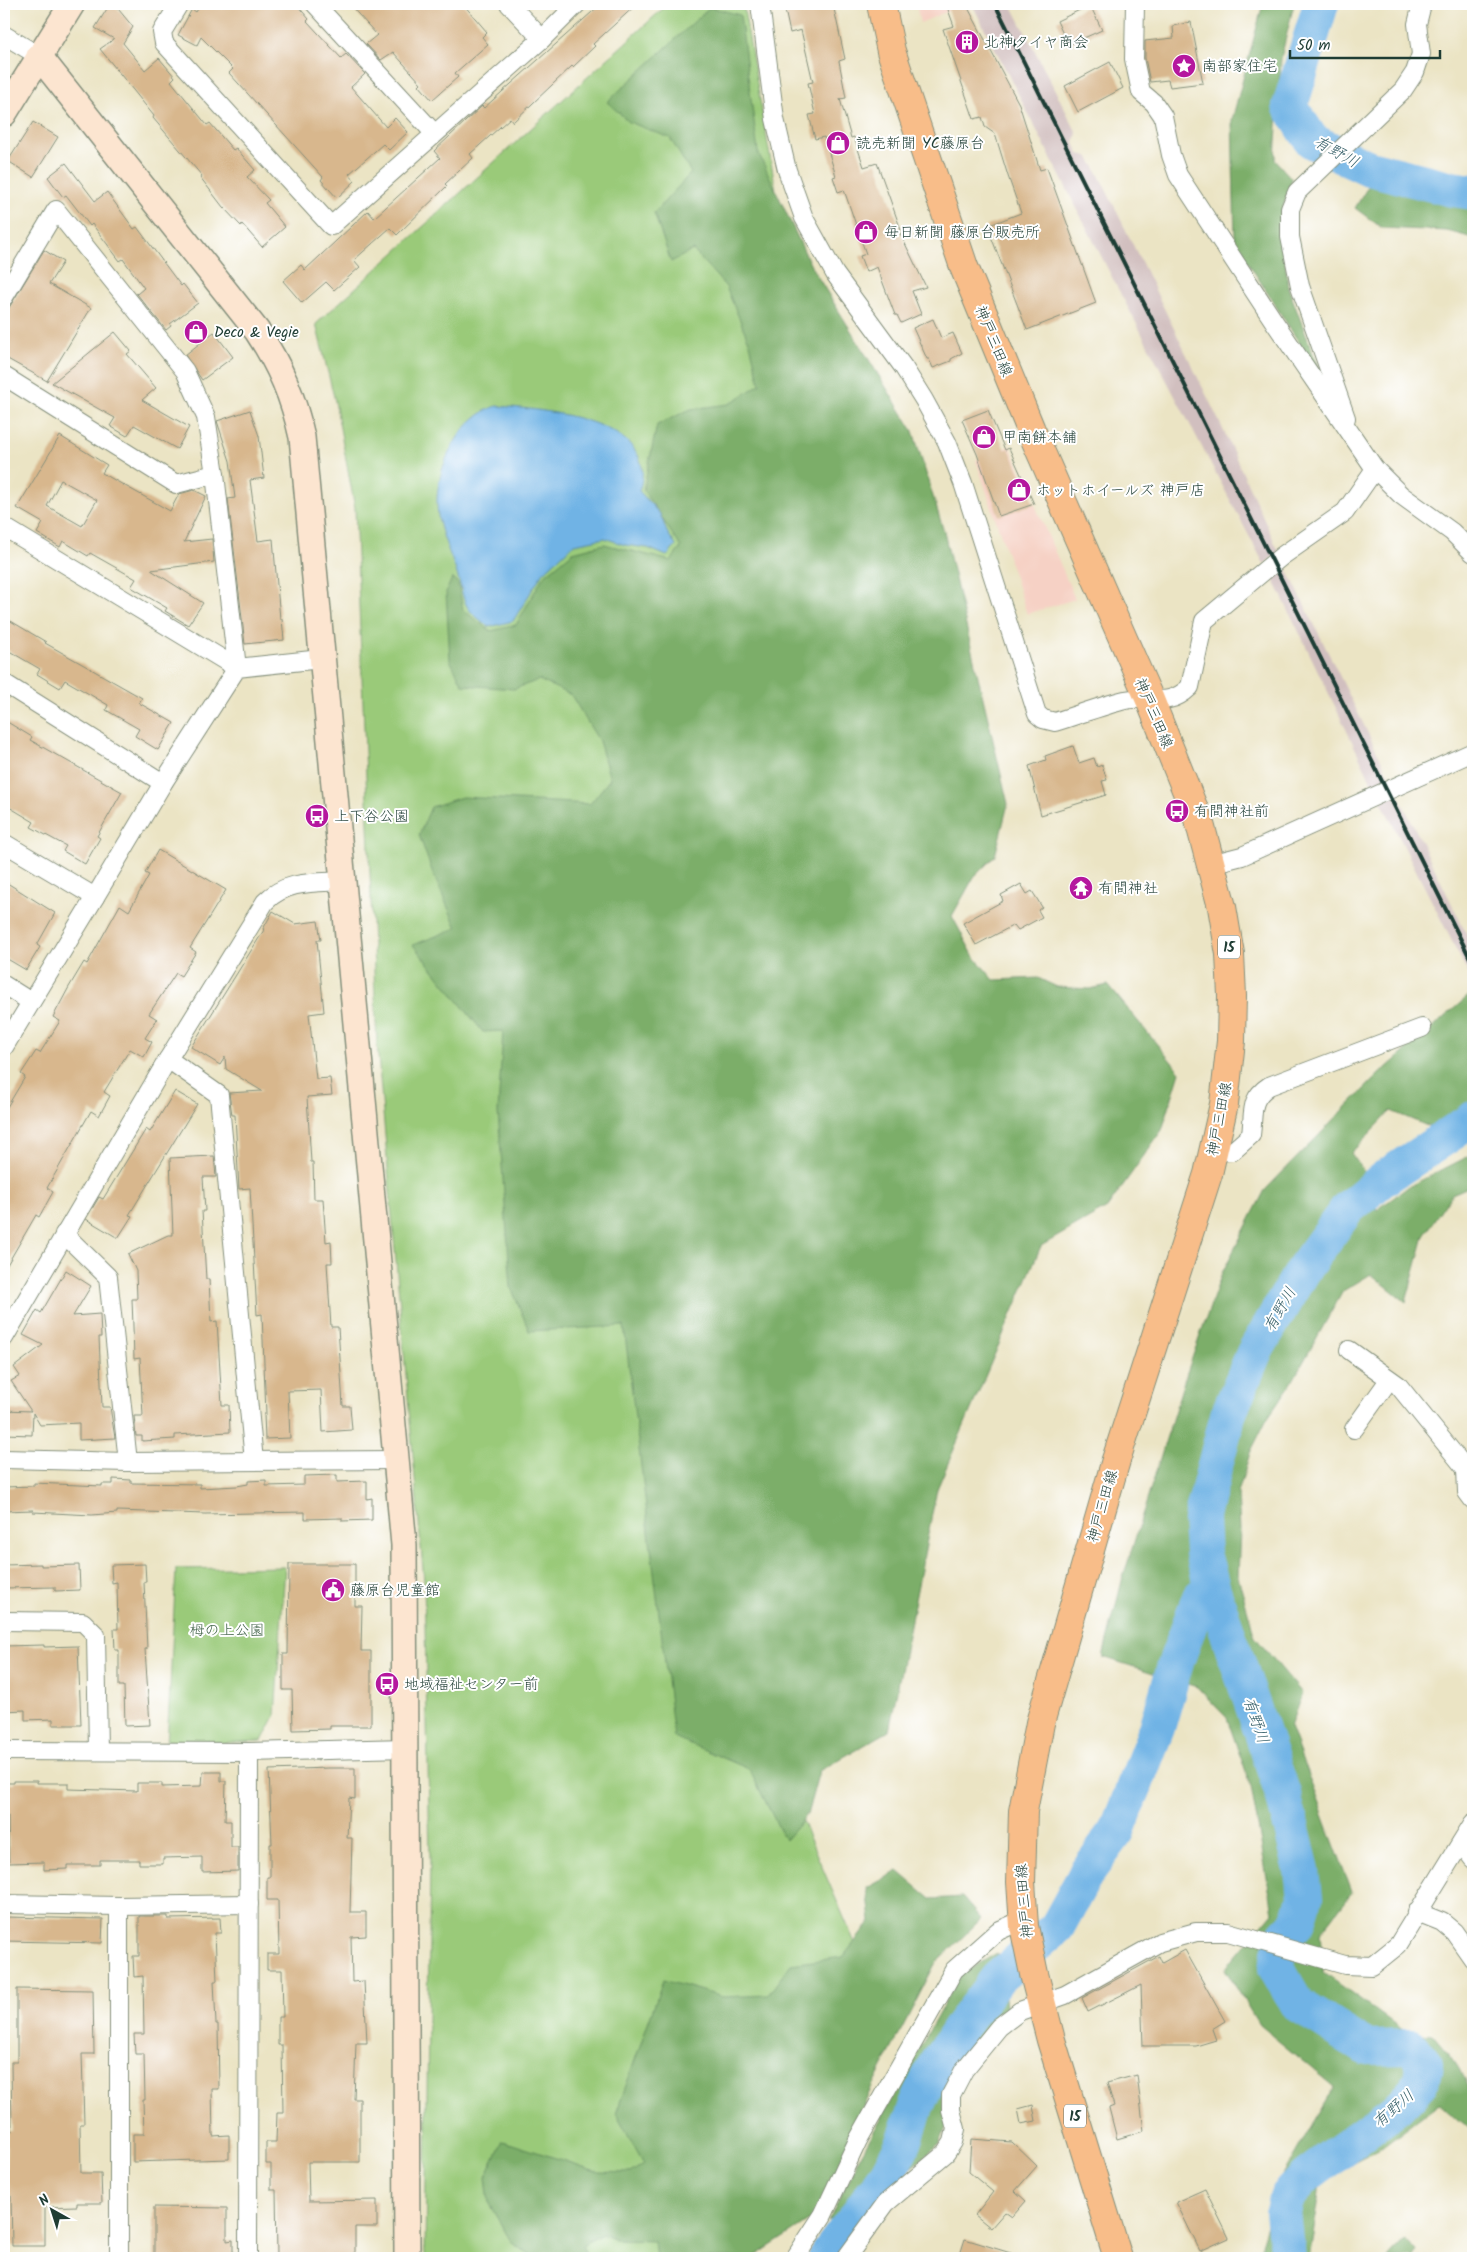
<svg xmlns="http://www.w3.org/2000/svg" width="1477" height="2262" viewBox="0 0 1477 2262" font-family="Kalam,'Klee One',sans-serif">
<style>
.built{fill:#f6d1c5}
.industrial{fill:#d1bfbf}
.green{fill:#9aca79;stroke:#5c8456}
.forest{fill:#7bae69;stroke:#4d764e}
.water{fill:#70b3e5;stroke:#48788c}
.lines{fill:none;stroke-linecap:round;stroke-linejoin:round}
.river{stroke:#70b3e5;stroke-width:36}
.building{fill:#d8b78d;fill-rule:evenodd}
.street-casing{stroke:#85907c;stroke-width:20}
.secondary-casing{stroke:#85907c;stroke-width:28}
.primary-casing{stroke:#85907c;stroke-width:30}
.street{stroke:#fff;stroke-width:18}
.secondary{stroke:#fce5d0;stroke-width:25}
.primary{stroke:#f8bd89;stroke-width:28}
.rail{stroke:#1f3d34;stroke-width:4}
.labels{text-anchor:middle;stroke-width:4;stroke-linejoin:round;paint-order:stroke}
.shield{fill:#fff;stroke:#627771;stroke-width:1}
.shield-label{font-size:14px;font-weight:bold;fill:#1f3d34}
.poi-label{font-size:15px;fill:#1f3d34;stroke:#fff;text-anchor:start}
.street-label{font-size:15px;fill:#1f3d34;stroke:#fff}
.park-label{font-size:15px;fill:#3e6045;stroke:#fff}
.water-label{font-size:16px;font-style:italic;fill:#376069;stroke:#fff}
</style>
<rect width="100%" height="100%" fill="#fff"/>
<filter id="ink" filterUnits="userSpaceOnUse"><feTurbulence type="fractalNoise" baseFrequency=".02" numOctaves="2"/><feDisplacementMap in="SourceGraphic" scale="10" xChannelSelector="R" yChannelSelector="G"/><feConvolveMatrix kernelMatrix="1 2 1 2 8 2 1 2 1" color-interpolation-filters="sRGB"/></filter>
<filter id="wash" filterUnits="userSpaceOnUse"><feTurbulence type="fractalNoise" baseFrequency=".0096" numOctaves="4" result="noise"/><feDisplacementMap in="SourceGraphic" scale="20" xChannelSelector="R" yChannelSelector="G"/><feGaussianBlur stdDeviation="1.12" result="paint"/><feColorMatrix in="noise" values="0 0 0 0 0 0 0 0 0 0 0 0 0 0 0 0 0 1.4 0 .05"/><feComposite in="paint" operator="in"/></filter>
<g filter="url(#wash)">
<rect width="100%" height="100%" fill="#ebe4c4"/>
<g class="built">
<polygon points="916,4 964,4 920,23"/>
<polygon points="1010,446 1075,599 1027,614 976,460"/>
</g>
<g class="industrial">
<polygon points="972,4 1011,4 1077,133 1074,143 1079,154 1088,156 1096,169 1220,423 1279,552 1264,564 1116,285"/>
<polygon points="1283,561 1391,780 1375,789 1270,572"/>
<polygon points="1397,792 1473,947 1473,970 1468,973 1381,801"/>
</g>
<g class="green">
<polygon points="668,4 743,4 782,224 768,399 717,538 633,1323 776,1761 865,1966 661,2258 425,2258 430,1858 424,1581 377,1044 355,508 335,401 316,324"/>
<polygon points="285,1567 275,1716 262,1741 167,1745 176,1569"/>
</g>
<g class="forest">
<polygon points="1263,4 1294,4 1281,58 1275,160 1292,179 1280,217 1288,287 1323,380 1235,242 1232,120"/>
<polygon points="710,7 740,15 758,152 811,266 913,431 944,532 1008,804 995,856 974,877 952,916 973,955 994,980 1038,978 1057,987 1090,989 1108,985 1180,1072 1162,1130 1107,1208 1041,1246 937,1489 889,1731 819,1771 807,1815 785,1840 749,1769 674,1737 624,1326 529,1331 511,1287 498,1112 503,1031 483,1032 413,945 457,928 434,876 419,835 431,807 462,797 590,804 610,779 599,741 571,695 539,680 514,689 463,685 450,660 446,592 452,578 458,583 463,610 491,631 516,625 543,577 573,552 604,544 671,561 681,547 643,490 657,425 691,409 729,404 760,384 750,344 726,287 693,250 671,262 654,213 691,173 670,138 629,122 607,102"/>
<polygon points="1369,185 1391,185 1473,199 1473,238 1447,231 1382,228 1355,208"/>
<path d="M1473,992V1105L1430,1127L1391,1111L1351,1153L1365,1173L1377,1210L1408,1187L1473,1154V1185L1452,1194L1424,1236L1406,1302L1371,1274L1343,1291L1291,1384L1267,1419L1250,1453L1238,1493L1240,1529L1238,1577L1255,1637L1302,1693L1290,1727L1352,1892L1320,1934L1324,1973L1407,2033L1433,2035C1461,2067 1473,2085 1473,2128L1469,2129L1439,2104L1380,2149L1320,2179L1318,2204L1309,2258H1260L1261,2244L1284,2173L1334,2087L1259,2025L1225,1969L1273,1912L1251,1787L1227,1718L1197,1687L1103,1657L1122,1581L1184,1381L1222,1273L1265,1190L1378,1075Z"/>
<polygon points="898,1871 931,1899 962,1897 981,1919 935,1964 867,2097 825,2198 810,2220 752,2258 656,2258 654,2241 615,2240 602,2234 582,2245 588,2258 534,2258 512,2243 489,2204 486,2177 503,2141 599,2172 630,2173 644,2164 616,2114 663,1980 723,1997 768,1995 791,1964 843,1957 871,1921 867,1888"/>
<polygon points="997,1953 1007,2011 945,2085 947,2124 940,2144 903,2174 877,2162 842,2212 828,2221 858,2160 960,1975"/>
<polygon points="1405,2239 1417,2251 1413,2258 1389,2258"/>
</g>
<path class="water" d="M497,406C541,409 664,420 639,491L660,514L667,532L676,546L667,556L648,548L625,545L605,538L574,544L542,574L513,621L489,627C482,621 471,614 467,606C462,598 461,586 458,577C451,554 437,528 437,504C436,467 461,416 497,406Z"/>
<g class="lines">
<g class="river">
<polyline points="1321,4 1290,106 1312,141 1369,168 1452,189 1473,192"/>
<polyline points="825,2258 888,2173 904,2142 916,2107 930,2075 962,2025 998,1978 1057,1927 1087,1872 1117,1831 1157,1728 1177,1659 1200,1597 1212,1587"/>
<polyline points="1288,2258 1283,2213 1287,2197 1307,2176 1397,2108 1421,2083 1425,2065 1411,2047 1367,2048 1297,2004 1276,1967 1285,1935 1298,1922 1305,1898 1302,1870 1283,1794 1212,1587 1203,1553 1201,1520 1228,1415 1254,1353 1302,1271 1348,1208 1383,1179 1473,1119"/>
</g>
</g>
<g id="blocks">
<g class="building">
<polygon points="110,4 114,4 133,27 123,43 145,70 159,58 175,77 171,81 207,125 210,123 233,150 236,148 255,170 247,177 269,200 265,203 285,227 262,247 242,224 241,226 223,207 200,177 202,176 153,118 154,116 100,49 114,39 95,28"/>
<polygon points="201,4 296,4 309,19 307,21 341,58 346,54 365,74 351,87 386,127 395,118 408,132 389,150 383,144 349,174 355,181 337,198 321,180 323,177 229,73 233,69 201,37 197,45 178,35 192,9 196,12"/>
<polygon points="349,4 463,4 487,32 482,37 488,44 455,73 458,77 432,100 419,85 421,83 393,52 381,60 366,44 377,35"/>
<polygon points="601,4 637,4 593,44 595,46 573,67 572,66 513,122 510,118 470,154 473,158 445,184 447,186 397,235 390,228 354,260 360,267 334,290 326,282 302,303 283,281 301,265 305,270 368,211 374,218 440,158 434,151 482,106 484,108"/>
<polygon points="809,4 833,4 845,59 839,61 846,98 840,99 851,138 854,137 864,167 877,163 901,230 899,231 926,287 912,291 921,314 901,323 897,315 895,315 877,267 866,272 860,256 866,254 844,190 838,192 833,177 836,176 824,137 815,139 809,115 815,114 808,83 813,82 801,30 790,33 785,10"/>
<polygon points="946,4 966,4 1019,104 1040,170 1047,168 1096,303 1027,330 987,226 1021,213 1008,176 995,134 985,127 982,117 974,119 943,29 954,26"/>
<polygon points="1090,5 1102,30 1068,45 1057,21"/>
<polygon points="1191,22 1203,83 1170,87 1168,80 1150,82 1145,58 1145,41 1174,38 1173,26"/>
<polygon points="1110,62 1123,88 1078,112 1065,86"/>
<polygon points="33,122 58,137 33,177 8,161"/>
<polygon points="66,163 95,201 107,192 134,229 137,227 181,286 183,284 198,303 170,324 171,326 166,330 137,294 144,288 123,259 120,261 92,224 90,226 66,195 63,197 48,177"/>
<polygon points="44,250 63,262 49,284 91,308 47,381 4,357 4,316"/>
<polygon points="933,319 941,338 953,333 962,353 951,359 951,361 933,368 929,359 927,359 913,328"/>
<polygon points="115,332 131,351 127,354 156,388 142,400 189,427 177,449 134,425 127,436 110,426 115,418 52,383"/>
<polygon points="214,332 233,357 202,380 185,355"/>
<polygon points="250,410 259,436 264,478 250,480 258,541 273,539 280,619 282,619 284,640 245,644 228,499 235,498 230,461 217,421"/>
<polygon points="988,410 1005,450 1009,448 1034,504 999,516 977,454 962,420"/>
<path d="M60,436L107,465L102,473L170,511L179,494L194,490L206,496L184,542L212,539L214,562L151,570L203,603L188,625L165,611L167,608L131,587L136,579L90,553L88,556L63,541L60,547L37,533L43,523L17,508ZM61,480L97,500L82,526L47,506Z"/>
<polygon points="4,617 46,642 45,643 142,698 139,703 174,723 158,750 135,736 139,729 106,710 108,705 65,680 60,688 37,674 40,669 4,648"/>
<polygon points="4,720 32,737 30,740 122,792 97,836 100,838 85,864 63,851 66,846 31,827 34,822 4,804"/>
<polygon points="1073,746 1079,763 1094,758 1097,767 1102,765 1107,780 1102,781 1106,795 1041,815 1029,766 1046,760 1045,756"/>
<polygon points="158,850 226,890 190,948 196,952 181,976 176,973 149,1014 157,1019 145,1038 152,1042 144,1057 130,1049 104,1092 110,1096 99,1116 91,1111 47,1188 53,1192 39,1217 36,1215 4,1270 4,1112 25,1077 21,1074 36,1051 40,1053 60,1021 53,1017 69,987 84,962 87,964 120,905 129,911 149,875 145,873"/>
<polygon points="4,881 55,913 37,945 40,947 26,970 4,957"/>
<polygon points="1021,884 1027,894 1032,891 1042,907 1038,910 1042,917 1018,930 1014,925 976,945 963,923 1003,901 1001,895"/>
<polygon points="273,911 295,924 318,921 321,940 317,940 324,1012 309,1014 316,1079 330,1078 332,1095 307,1097 311,1162 313,1162 314,1199 323,1199 326,1242 331,1241 332,1263 327,1263 331,1327 338,1327 343,1406 350,1406 352,1430 323,1432 321,1390 288,1391 290,1438 265,1439 264,1414 266,1414 262,1314 257,1315 250,1188 239,1189 235,1115 232,1115 229,1093 262,1091 226,1069 225,1057 220,1065 191,1047 264,930 263,929"/>
<polygon points="175,1091 197,1104 129,1215 132,1216 118,1238 86,1219 99,1197 103,1199 146,1129 150,1132"/>
<polygon points="214,1156 216,1177 203,1177 205,1211 202,1211 206,1279 209,1279 211,1322 217,1321 222,1405 229,1405 230,1432 175,1435 175,1439 142,1441 142,1436 136,1436 134,1416 143,1416 140,1358 134,1359 133,1326 132,1299 137,1299 136,1271 128,1254 168,1235 173,1235 170,1158"/>
<polygon points="66,1270 91,1286 73,1316 100,1314 101,1337 99,1337 102,1407 110,1407 115,1438 79,1440 79,1423 40,1425 33,1413 32,1435 4,1434 4,1410 31,1411 11,1381 20,1376 14,1367 43,1345 23,1335 37,1310 41,1313"/>
<polygon points="337,1475 337,1482 367,1481 367,1499 372,1498 372,1520 342,1521 342,1518 305,1519 305,1512 205,1514 117,1511 117,1513 92,1515 33,1512 33,1510 4,1511 4,1487 34,1486 34,1483 102,1486 102,1484 113,1484 113,1479 131,1480 131,1483 200,1484 200,1488 237,1486 248,1484 248,1481 266,1480 266,1486 304,1485 304,1476"/>
<polygon points="41,1564 41,1566 79,1565 80,1590 55,1591 55,1587 4,1588 4,1565"/>
<polygon points="145,1564 146,1582 144,1582 147,1649 145,1649 150,1725 125,1726 124,1686 119,1686 119,1650 115,1650 114,1629 118,1629 117,1582 112,1583 111,1565"/>
<polygon points="289,1564 355,1564 355,1606 362,1606 361,1651 371,1651 371,1726 330,1726 330,1729 293,1730 292,1690 283,1690 283,1654 288,1654"/>
<polygon points="44,1645 44,1647 78,1646 81,1725 53,1725 53,1719 25,1720 25,1710 4,1711 4,1646"/>
<polygon points="328,1768 355,1768 355,1799 349,1798 347,1838 352,1838 350,1912 366,1912 366,1936 351,1937 352,1982 364,1981 367,2043 356,2043 354,2099 360,2099 360,2162 308,2162 309,2201 377,2200 377,2227 355,2227 355,2257 281,2258 281,2255 277,2255 276,2190 271,2190 271,2164 266,2164 266,2142 276,2142 277,2113 283,2113 282,2045 278,2045 278,2017 283,2017 282,1970 267,1970 267,1954 279,1954 278,1900 267,1900 267,1877 270,1877 270,1844 272,1844 269,1770"/>
<polygon points="203,1772 221,1772 221,1781 226,1781 225,1821 231,1821 231,1847 238,1847 238,1871 202,1872 202,1857 163,1858 163,1864 139,1864 139,1860 100,1860 100,1865 67,1865 67,1869 44,1870 44,1862 9,1863 8,1816 4,1816 4,1783 14,1783 14,1781 37,1781 37,1783 68,1783 68,1789 137,1791 137,1783 162,1783 162,1787 202,1786"/>
<polygon points="139,1916 168,1916 168,1919 220,1918 221,1933 215,1933 217,1981 214,1981 216,2024 218,2024 219,2089 212,2089 213,2136 229,2135 229,2159 133,2162 133,2134 144,2134 143,2100 145,2100 144,2054 135,2054 134,2034 144,2034 143,1976 134,1977 133,1956 139,1956"/>
<polygon points="4,1917 103,1919 102,1943 4,1941"/>
<polygon points="1185,1950 1225,2021 1212,2029 1216,2040 1196,2046 1143,2046 1141,1985 1088,2012 1082,1998 1159,1956 1162,1963"/>
<polygon points="17,1989 93,1990 94,2054 82,2054 84,2124 80,2124 81,2173 101,2173 102,2203 77,2203 77,2206 45,2207 45,2246 12,2246 11,2196 5,2196 7,2131 12,2131 11,2062 17,2062"/>
<polygon points="1137,2075 1144,2131 1117,2139 1109,2108 1114,2106 1107,2083"/>
<polygon points="1033,2105 1036,2121 1021,2124 1018,2109"/>
<polygon points="971,2139 1012,2142 1037,2166 1015,2191 1026,2201 1012,2217 1005,2212 991,2228 975,2215 993,2192 969,2172"/>
<polygon points="1205,2189 1229,2238 1200,2251 1176,2202"/>
<polygon points="154,2207 227,2208 227,2241 233,2240 233,2258 154,2258"/>
<polygon points="965,2239 1014,2254 1013,2258 959,2258"/>
</g>
</g>
</g>
<g filter="url(#ink)">
<use href="#blocks" fill-opacity="0" stroke="#85907c" stroke-width="1"/>
<g class="lines">
<g class="street-casing">
<g id="street">
<polyline points="179,4 162,32 164,43 331,226 542,39 577,4"/>
<polyline points="315,4 434,133"/>
<polyline points="509,4 542,39"/>
<path d="M760,4L775,119L787,170L804,218L835,274L904,368L924,400L947,442L963,483L1037,714L1043,719L1055,722C1078,715 1101,706 1125,700C1150,694 1166,710 1190,687L1204,621L1282,556L1345,512L1375,469"/>
<polyline points="1135,4 1134,59 1141,92 1154,103 1163,116 1171,155 1178,175 1275,323 1375,469 1401,495 1452,532 1473,553"/>
<polyline points="4,35 39,56"/>
<polyline points="4,297 56,210 185,371 206,417 215,474 237,668"/>
<polyline points="4,376 176,484 215,474"/>
<polyline points="1346,418 1300,286 1290,237 1290,209 1297,192 1403,90 1415,72 1421,54 1417,24 1422,4"/>
<polyline points="4,527 237,668"/>
<polyline points="4,683 163,783"/>
<polyline points="4,843 95,897 163,783 237,668 321,659"/>
<polyline points="1211,864 1242,856 1473,752"/>
<polyline points="4,985 31,1002"/>
<polyline points="4,1047 95,897"/>
<polyline points="168,1059 219,1095 254,1461"/>
<path d="M1213,1152L1233,1151L1251,1135C1254,1113 1249,1099 1269,1086L1422,1028"/>
<polyline points="64,1234 108,1277 128,1462"/>
<path d="M4,1338L168,1059L265,902C286,880 316,883 344,881"/>
<polyline points="1349,1350 1398,1385 1466,1469 1467,1492 1473,1500"/>
<polyline points="1354,1429 1389,1380"/>
<polyline points="4,1459 128,1462 398,1460"/>
<polyline points="4,1621 83,1622 96,1635 98,1751"/>
<polyline points="4,1751 249,1752 406,1748"/>
<polyline points="1461,1843 1473,1859"/>
<polyline points="4,1904 119,1906 249,1904"/>
<polyline points="119,1906 119,2258"/>
<polyline points="1417,1912 1442,1922 1454,1932 1473,1959"/>
<polyline points="248,2258 249,1752"/>
<polyline points="795,2258 823,2215 858,2140 954,1970 998,1931 1025,1919"/>
<polyline points="846,2258 886,2203 946,2153 953,2142 956,2129 951,2110 951,2095 964,2070 999,2027 1020,2011 1065,1995 1160,1942 1196,1932 1228,1932 1345,1965 1372,1966 1398,1945 1473,1823"/>
</g>
</g>
<g class="secondary-casing">
<g id="secondary">
<path d="M39,56L257,331C280,366 293,396 302,437L404,1545L407,2258"/>
<polyline points="4,114 72,4"/>
</g>
</g>
<g class="primary-casing">
<polyline id="primary" points="881,4 891,51 964,267 1031,430 1150,700 1200,824 1222,907 1230,954 1232,996 1231,1041 1224,1104 1208,1174 1116,1460 1040,1723 1023,1811 1021,1882 1024,1926 1034,1974 1051,2040 1118,2258"/>
</g>
<use href="#street" class="street"/>
<use href="#secondary" class="secondary"/>
<use href="#primary" class="primary"/>
<polyline class="rail" points="995,4 1473,964"/>
</g>
</g>
<defs>
<g id="building-disc" transform="scale(1.25)"><circle r="9.5" fill="#b5179e" stroke="#fff"/><path d="M-4-6H4V6H1V3H-1V6H-4ZM-2.5-4.3h1.7v1.8h-1.7ZM.8-4.3h1.7v1.8H.8ZM-2.5-1h1.7V.8h-1.7ZM.8-1h1.7V.8H.8Z" fill="#fff"/></g>
<g id="sight-disc" transform="scale(1.25)"><circle r="9.5" fill="#b5179e" stroke="#fff"/><path d="M0-6L1.8-2.2L6-1.7L2.9 1.2L3.7 5.4L0 3.3L-3.7 5.4L-2.9 1.2L-6-1.7L-1.8-2.2Z" fill="#fff"/></g>
<g id="shop-disc" transform="scale(1.25)"><circle r="9.5" fill="#b5179e" stroke="#fff"/><path d="M-5-2.5h2.3a2.7 3.5 0 0 1 5.4 0H5L5.5 6h-11ZM-1.5-2.5h3a1.5 2.3 0 0 0-3 0Z" fill="#fff"/></g>
<g id="bus-disc" transform="scale(1.25)"><circle r="9.5" fill="#b5179e" stroke="#fff"/><path d="M-5-6H5V4H4V6H2V4H-2V6H-4V4H-5ZM-3.5-4V0h7V-4ZM-3.5 1.2v1.5H-2V1.2ZM2 1.2v1.5H3.5V1.2Z" fill="#fff"/></g>
<g id="temple-disc" transform="scale(1.25)"><circle r="9.5" fill="#b5179e" stroke="#fff"/><path d="M0-6L5-2H3V0L6.5 2.5H4V6H1.5V3h-3V6H-4V2.5H-6.5L-3 0V-2H-5Z" fill="#fff"/></g>
<g id="civic-disc" transform="scale(1.25)"><circle r="9.5" fill="#b5179e" stroke="#fff"/><path d="M-.6-6.5H3V-4.5H.6V-3L4-1V1h2V6H-6V1h2V-1L-.6-3ZM-1.2 2.5V6h2.4V2.5Z" fill="#fff"/></g>
</defs>
<g fill-rule="evenodd">
<use href="#building-disc" x="967" y="42"/>
<use href="#sight-disc" x="1184" y="66"/>
<use href="#shop-disc" x="838" y="143"/>
<use href="#shop-disc" x="866" y="232"/>
<use href="#shop-disc" x="196" y="332"/>
<use href="#shop-disc" x="984" y="437"/>
<use href="#shop-disc" x="1019" y="490"/>
<use href="#bus-disc" x="1177" y="811"/>
<use href="#bus-disc" x="317" y="816"/>
<use href="#temple-disc" x="1081" y="888"/>
<use href="#civic-disc" x="333" y="1590"/>
<use href="#bus-disc" x="387" y="1684"/>
</g>
<g class="labels">
<g class="shield">
<rect x="1218" y="935.5" width="22" height="23" rx="4"/>
<rect x="1064" y="2104.5" width="22" height="23" rx="4"/>
</g>
<g class="shield-label">
<text x="1229" y="952">15</text>
<text x="1075" y="2121">15</text>
</g>
<g class="poi-label">
<text x="984" y="47">北神タイヤ商会</text>
<text x="1202" y="71">南部家住宅</text>
<text x="856" y="148">読売新聞 YC藤原台</text>
<text x="884" y="237">毎日新聞 藤原台販売所</text>
<text x="214" y="337">Deco &amp; Vegie</text>
<text x="1002" y="442">甲南餅本舗</text>
<text x="1036" y="495">ホットホイールズ 神戸店</text>
<text x="1194" y="816">有間神社前</text>
<text x="334" y="821">上下谷公園</text>
<text x="1098" y="893">有間神社</text>
<text x="350" y="1595">藤原台児童館</text>
<text x="404" y="1689">地域福祉センター前</text>
</g>
<g class="street-label">
<text transform="translate(994 341) rotate(68)" y="5">神戸三田線</text>
<text transform="translate(1154 713) rotate(67)" y="5">神戸三田線</text>
<text transform="translate(1219 1119) rotate(-79)" y="5">神戸三田線</text>
<text transform="translate(1102 1506) rotate(-74)" y="5">神戸三田線</text>
<text transform="translate(1024 1901) rotate(-95)" y="5">神戸三田線</text>
</g>
<g class="park-label">
<text x="227" y="1635">栂の上公園</text>
</g>
<g class="water-label">
<text transform="translate(1337 151) rotate(29)" y="6">有野川</text>
<text transform="translate(1279 1309) rotate(-60)" y="6">有野川</text>
<text transform="translate(1257 1720) rotate(71)" y="6">有野川</text>
<text transform="translate(1393 2108) rotate(-41)" y="6">有野川</text>
</g>
</g>
<rect width="1477" height="2262" fill="none" stroke="#fff" stroke-width="20"/>
<g transform="translate(52 2210) rotate(321)" stroke="#ffffff" stroke-width="4" paint-order="stroke">
<path d="M0-4L9 19L0 12L-9 19Z" fill="#1f3d34"/>
<text y="-8" font-size="14" font-weight="bold" text-anchor="middle" fill="#1f3d34">N</text>
</g>
<path d="M1290 50v8h150v-8" fill="none" stroke="#1f3d34" stroke-width="2.5"/>
<text x="1297" y="50" font-size="15" fill="#1f3d34" stroke="#ffffff" stroke-width="4" paint-order="stroke">50 m</text>
</svg>
